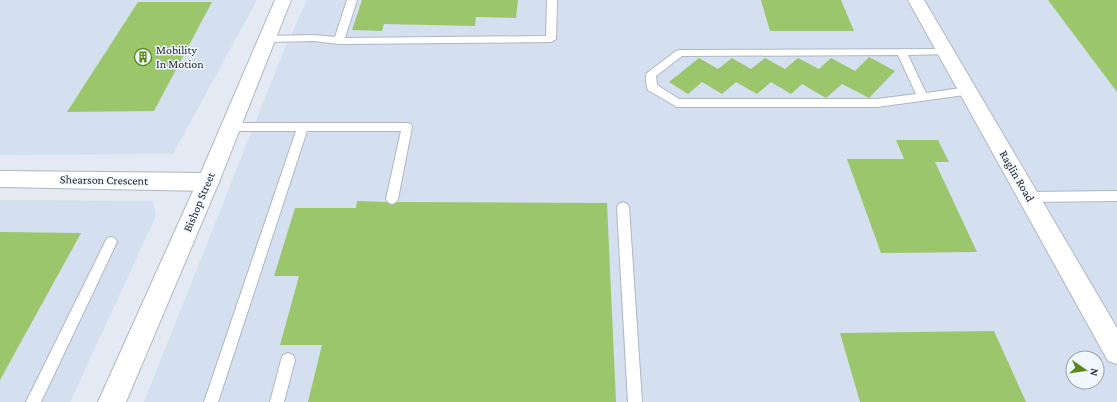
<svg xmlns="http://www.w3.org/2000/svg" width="1117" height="402" viewBox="0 0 1117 402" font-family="'Crimson Pro',serif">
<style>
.built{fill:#d4dff0;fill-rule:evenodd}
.building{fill:#9bc66b}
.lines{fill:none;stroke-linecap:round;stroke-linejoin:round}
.lane-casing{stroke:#b0b7c0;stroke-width:2}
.street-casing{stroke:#b0b7c0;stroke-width:2}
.secondary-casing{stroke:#b0b7c0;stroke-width:2}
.lane{fill:#fff;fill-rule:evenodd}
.street{fill:#fff;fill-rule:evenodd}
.secondary{fill:#fff;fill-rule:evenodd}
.labels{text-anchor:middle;stroke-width:3;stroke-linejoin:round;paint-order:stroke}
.poi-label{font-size:12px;fill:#232529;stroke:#f1f7ff;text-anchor:start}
.street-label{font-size:12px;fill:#232529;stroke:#f1f7ff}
</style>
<rect width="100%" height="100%" fill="#e3eaf4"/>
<g class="built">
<polygon points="0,0 257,0 173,154 0,155"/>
<path d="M307,0H1117V402H144L283,53ZM1073,358H1097V382H1073Z"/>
<polygon points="0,200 153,201 156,216 70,402 0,402"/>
</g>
<g class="building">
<polygon points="362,0 518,0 516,18 476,17 475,26 384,24 382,31 352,30"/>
<polygon points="761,0 841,0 854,31 770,31"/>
<polygon points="1048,0 1117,0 1117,92"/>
<polygon points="138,2 212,2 154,111 67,112"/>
<polygon points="869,57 895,71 869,98 842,84 826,98 802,84 791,94 771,82 757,94 736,82 722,94 702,82 688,94 669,82 699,58 718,69 732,58 751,69 765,58 785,69 798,58 819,69 831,58 855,71"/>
<polygon points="896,140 938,140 949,162 935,162 977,252 881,253 847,159 904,159"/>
<polygon points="357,201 386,202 391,205 398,202 607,203 616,402 308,402 322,345 280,345 299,276 274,276 295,208 356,208"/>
<polygon points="0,232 81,233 0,380"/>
<polygon points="994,331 1026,402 860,402 840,333"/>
</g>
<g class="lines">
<g class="lane-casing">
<g id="lane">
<polygon points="347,0 357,0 345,38 546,36 547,0 557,0 556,39 551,42 339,44 314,41 267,42 262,39 267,36 314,35 335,37"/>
<path d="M946,49L949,50L951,52L949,54L908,55L926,93L968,87L972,88L973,91L972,94L877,107H677L648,90C646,85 645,77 647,73L676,51L680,50ZM898,55L916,94L877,99H679L657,85L656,76L682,56Z"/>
<polygon points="230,123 407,123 411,124 412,127 398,199 396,202 392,204 388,202 386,199 401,131 307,131 218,402 204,402 296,131 230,131 226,130 225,127 226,124"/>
<polygon points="1117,191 1117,201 1028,202 1024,200 1022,197 1024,194 1028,192"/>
<polygon points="623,202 627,204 629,207 642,402 628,402 617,207 619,204"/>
<polygon points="111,237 115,238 117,242 41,402 26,402 107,238"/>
<polygon points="288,353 293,355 295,360 284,402 270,402 281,360 283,355"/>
</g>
</g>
<g class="street-casing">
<g id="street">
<polygon points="908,0 924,0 1117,328 1117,364 1108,361"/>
<polygon points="0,171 208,173 216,176 219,182 216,188 208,191 0,187"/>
</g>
</g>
<g class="secondary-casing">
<polygon id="secondary" points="275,0 291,0 219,182 126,402 98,402 197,182"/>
</g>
<use href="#lane" class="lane"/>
<use href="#street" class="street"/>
<use href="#secondary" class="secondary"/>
</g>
<defs>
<g id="building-ring" transform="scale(0.9)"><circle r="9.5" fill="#f1f7ff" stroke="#5c891a" stroke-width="1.5"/><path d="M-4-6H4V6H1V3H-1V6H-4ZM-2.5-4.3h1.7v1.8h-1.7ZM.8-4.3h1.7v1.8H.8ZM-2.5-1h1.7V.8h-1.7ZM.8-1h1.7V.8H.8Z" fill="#5c891a"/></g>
</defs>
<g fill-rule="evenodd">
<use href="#building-ring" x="143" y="57"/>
</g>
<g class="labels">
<g class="poi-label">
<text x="156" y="54">Mobility<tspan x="156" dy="14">In Motion</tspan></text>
</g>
<g class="street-label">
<text transform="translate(1017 176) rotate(60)" y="4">Raglin Road</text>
<text transform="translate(104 180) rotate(1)" y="4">Shearson Crescent</text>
<text transform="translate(199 202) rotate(-67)" y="4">Bishop Street</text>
</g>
</g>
<g transform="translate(1085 370) rotate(103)"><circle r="19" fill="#f1f7ff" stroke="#9fa3a9"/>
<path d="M0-3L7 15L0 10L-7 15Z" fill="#5c891a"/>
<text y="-6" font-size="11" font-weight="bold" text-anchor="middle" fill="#232529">N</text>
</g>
</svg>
